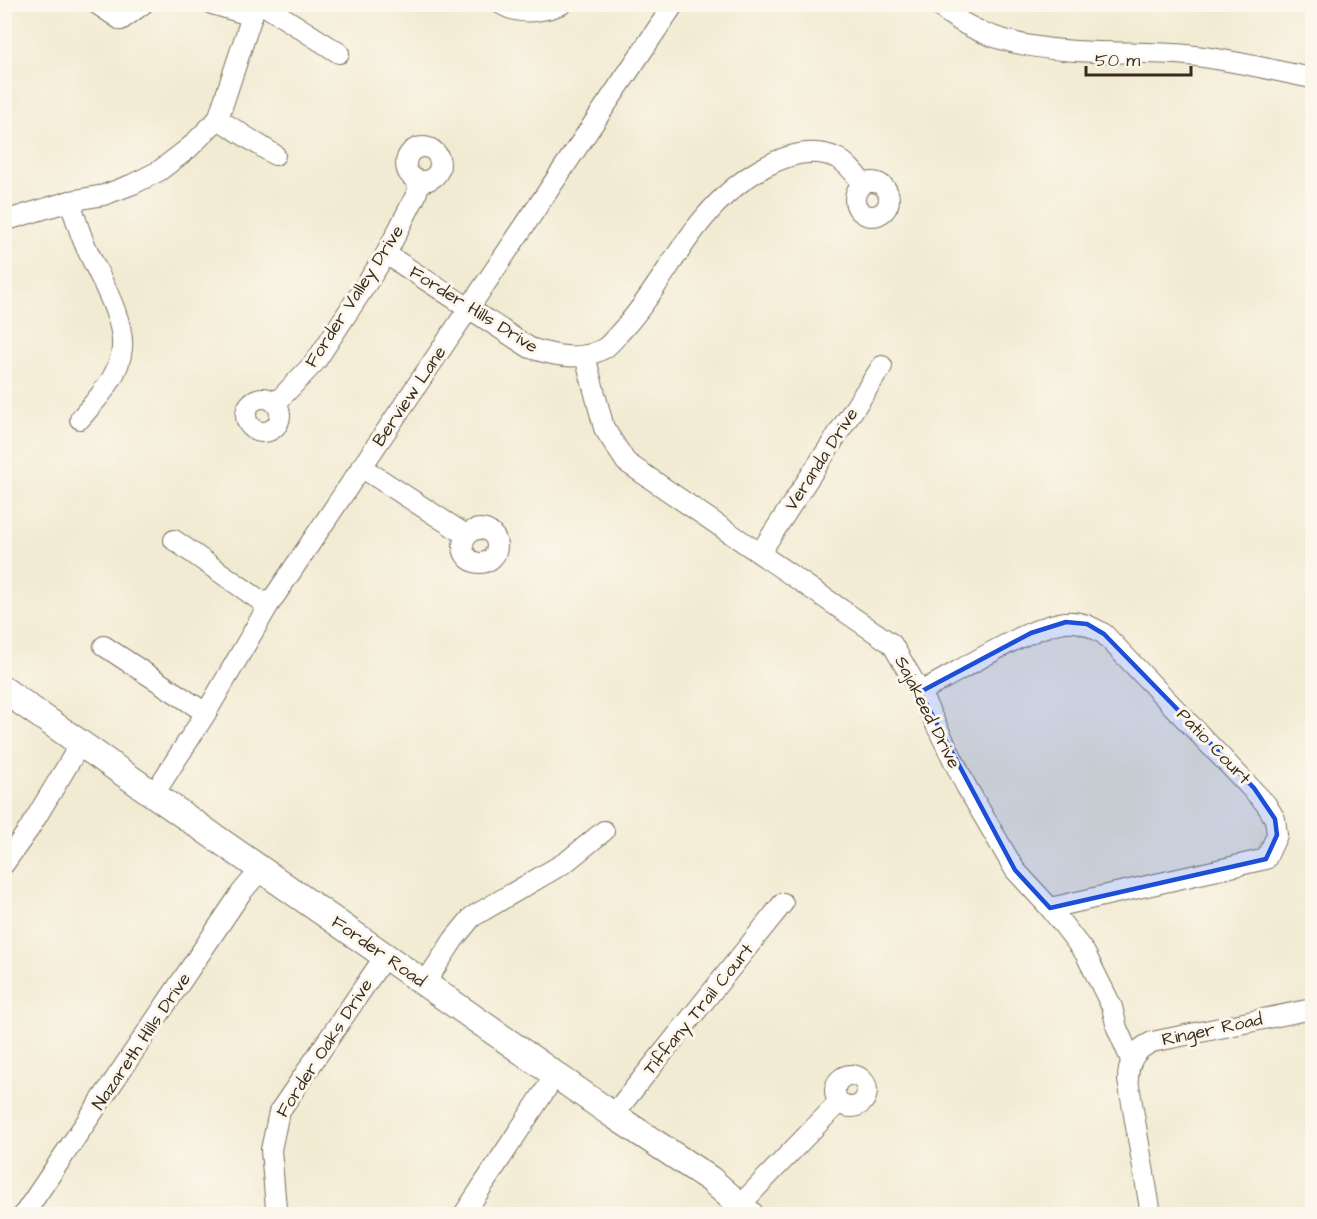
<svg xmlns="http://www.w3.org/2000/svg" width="1317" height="1219" viewBox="0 0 1317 1219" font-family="'Architects Daughter',sans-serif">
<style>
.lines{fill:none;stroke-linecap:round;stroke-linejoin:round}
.minor-casing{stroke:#7b6e5d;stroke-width:22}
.major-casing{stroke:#7b6e5d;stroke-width:28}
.minor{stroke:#fff;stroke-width:20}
.major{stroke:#fff;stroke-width:26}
.marked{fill:#1d4ed8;fill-opacity:0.2;stroke:#1d4ed8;stroke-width:4.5;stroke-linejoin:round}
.labels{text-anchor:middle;stroke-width:6;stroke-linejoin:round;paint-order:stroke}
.street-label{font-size:18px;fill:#3b2a1e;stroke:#fbf7ec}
</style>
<rect width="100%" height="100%" fill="#fbf7ec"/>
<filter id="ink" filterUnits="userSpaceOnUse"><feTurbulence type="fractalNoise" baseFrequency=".0167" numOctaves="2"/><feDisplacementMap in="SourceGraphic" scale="12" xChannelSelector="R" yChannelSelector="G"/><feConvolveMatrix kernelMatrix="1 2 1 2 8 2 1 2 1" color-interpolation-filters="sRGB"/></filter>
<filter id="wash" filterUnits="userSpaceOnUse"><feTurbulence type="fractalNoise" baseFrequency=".008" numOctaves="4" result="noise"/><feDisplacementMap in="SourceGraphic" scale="24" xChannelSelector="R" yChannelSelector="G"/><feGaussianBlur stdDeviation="1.35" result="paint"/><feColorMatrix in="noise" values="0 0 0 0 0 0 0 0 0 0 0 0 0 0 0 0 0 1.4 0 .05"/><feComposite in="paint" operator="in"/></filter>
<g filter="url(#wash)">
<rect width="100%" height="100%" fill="#f2ebd3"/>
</g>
<g filter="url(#ink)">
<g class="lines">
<g class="minor-casing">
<g id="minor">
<polyline points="97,4 121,20 143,4"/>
<polyline points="212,4 252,16"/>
<polyline points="262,4 339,53"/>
<path d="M501,4C520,16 542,12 562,4"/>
<path d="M937,4C1003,64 1106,48 1187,55C1229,59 1271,70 1312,78"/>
<polyline points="218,119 275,155"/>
<circle cx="423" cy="164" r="17"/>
<circle cx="872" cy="199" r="17"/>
<path d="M70,201C74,214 78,227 83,240C95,270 125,317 122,348C120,376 97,399 80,419"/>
<polyline points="4,221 70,201 104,195 133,184 159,171 189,148 218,119 256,4"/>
<path d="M386,254L530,348C555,356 581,362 605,348C612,343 618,334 624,328C655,294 674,253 704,218C732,184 791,137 837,158C847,163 856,175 863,184"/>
<polyline points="585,356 604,428 626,462 892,644 920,692 966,786 1015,870 1050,908 1085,953 1112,1007 1117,1028 1131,1060"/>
<circle cx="263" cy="415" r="17"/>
<polyline points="276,403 316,361 386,254 416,195 420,181"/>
<polyline points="361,467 466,535"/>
<circle cx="480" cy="546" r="17"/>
<polyline points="174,540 268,606"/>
<polyline points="760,553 882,366"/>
<polyline points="104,646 206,713"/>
<path d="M920,692C957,673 1027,627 1065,622C1080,620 1092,627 1104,634L1266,804L1275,819L1277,835L1266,859L1050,908"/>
<polyline points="154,794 206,713 268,606 674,4"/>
<polyline points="4,864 29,829 81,743"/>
<polyline points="425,983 454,939 472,917 566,862 604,831"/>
<circle cx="851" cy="1091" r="16"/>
<polyline points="613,1115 783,903"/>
<polyline points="740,1205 839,1102"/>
<polyline points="24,1214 241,893 261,869"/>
<polyline points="274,1214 276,1208 271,1150 279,1112 385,956"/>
<polyline points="464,1214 556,1074"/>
<path d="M1151,1214L1128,1080C1128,1061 1135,1050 1152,1042L1312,1009"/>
</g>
</g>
<g class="major-casing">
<polyline id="major" points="4,690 613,1115 710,1179 750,1214"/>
</g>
<use href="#minor" class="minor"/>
<use href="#major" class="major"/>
</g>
</g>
<path class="marked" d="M1066,622L1087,624L1104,634L1254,788L1275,819L1277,835L1266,859L1050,908L1015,870L920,692L1031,633Z"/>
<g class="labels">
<g class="street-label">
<text transform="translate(354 296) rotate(-57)" y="6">Forder Valley Drive</text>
<text transform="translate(474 309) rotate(32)" y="6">Forder Hills Drive</text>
<text transform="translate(409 396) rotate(-56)" y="6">Berview Lane</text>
<text transform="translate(821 459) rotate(-57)" y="6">Veranda Drive</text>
<text transform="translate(928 712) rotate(63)" y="6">Sajakeed Drive</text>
<text transform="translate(1214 746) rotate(46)" y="6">Patio Court</text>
<text transform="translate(379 951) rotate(35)" y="6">Forder Road</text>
<text transform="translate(698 1009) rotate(-51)" y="6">Tiffany Trail Court</text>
<text transform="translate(1212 1029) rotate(-12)" y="6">Ringer Road</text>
<text transform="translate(141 1041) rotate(-56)" y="6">Nazareth Hills Drive</text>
<text transform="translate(324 1048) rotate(-57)" y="6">Forder Oaks Drive</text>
</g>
</g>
<rect width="1317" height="1219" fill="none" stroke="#fbf7ec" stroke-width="24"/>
<path d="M1086 66v9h105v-9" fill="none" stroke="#3b2a1e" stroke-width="3"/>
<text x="1095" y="66" font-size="18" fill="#3b2a1e" stroke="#fbf7ec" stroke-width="4.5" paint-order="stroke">50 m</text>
</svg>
